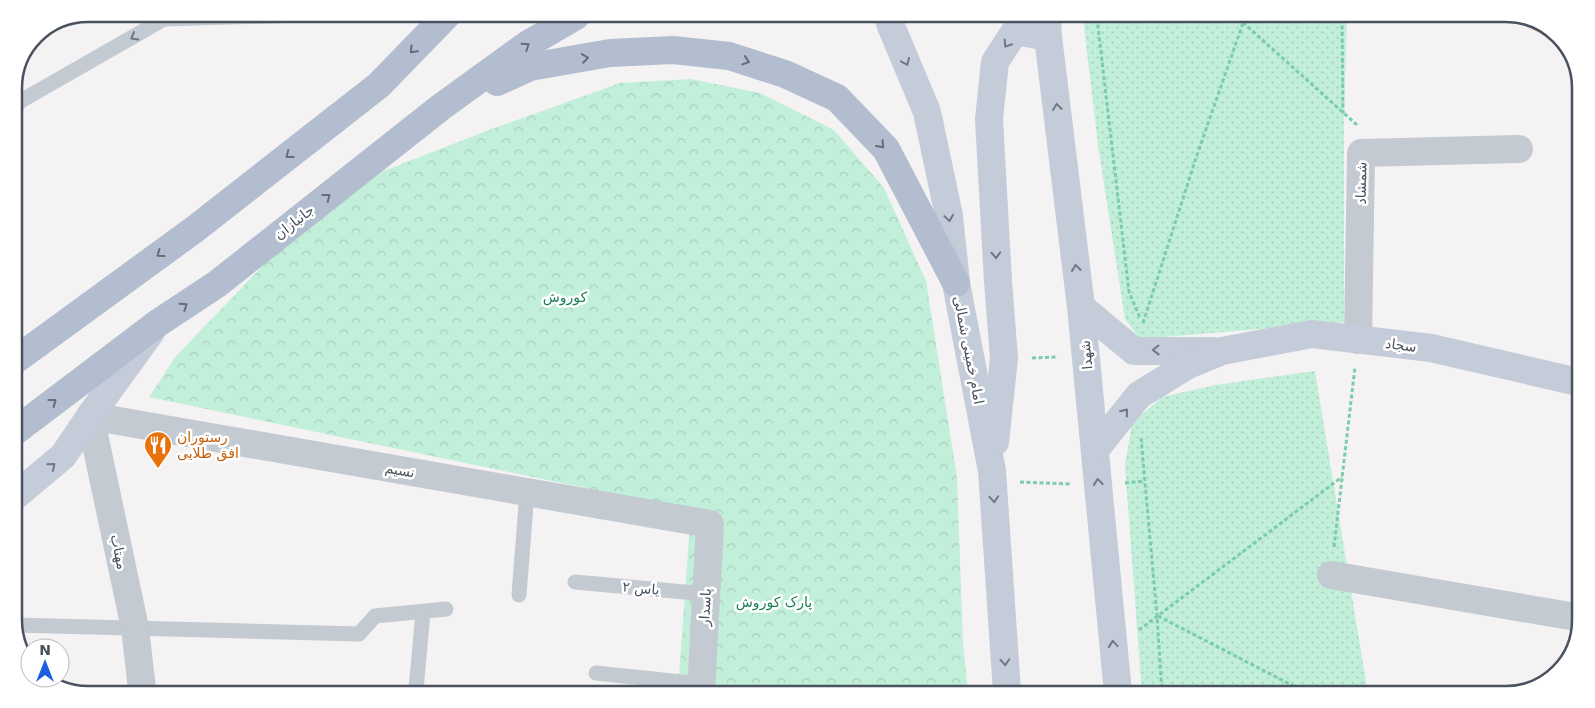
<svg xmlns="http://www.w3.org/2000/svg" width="1595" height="708" viewBox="0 0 1595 708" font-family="'DejaVu Sans',Vazirmatn,sans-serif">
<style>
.grass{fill:url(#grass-dots)}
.forest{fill:url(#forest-crowns)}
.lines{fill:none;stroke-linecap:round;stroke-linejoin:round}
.path{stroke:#7bccae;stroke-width:3;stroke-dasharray:4 2.5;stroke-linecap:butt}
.lane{stroke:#c3cad2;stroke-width:15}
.street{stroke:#c3cad2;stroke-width:28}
.secondary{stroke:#c5ccd9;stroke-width:28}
.primary{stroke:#b2bdcf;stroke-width:28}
.oneway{stroke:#6e7682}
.oneway2{stroke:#6f7784}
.oneway3{stroke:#646d7b}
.labels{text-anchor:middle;stroke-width:5;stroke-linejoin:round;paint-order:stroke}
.street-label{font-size:14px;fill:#4a525f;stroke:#fff}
.park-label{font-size:14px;fill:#1a8059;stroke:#fff}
.food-label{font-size:14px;fill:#c56008;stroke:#fff;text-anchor:start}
.rim{fill:none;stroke:#4a525f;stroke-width:2.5}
</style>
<defs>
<pattern id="grass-dots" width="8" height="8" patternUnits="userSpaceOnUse" patternTransform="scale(1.25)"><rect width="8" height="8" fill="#c2efd9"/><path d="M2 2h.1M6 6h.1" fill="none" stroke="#a8cfbd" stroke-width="1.8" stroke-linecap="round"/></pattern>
<pattern id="forest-crowns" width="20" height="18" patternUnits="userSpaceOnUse" patternTransform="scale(1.25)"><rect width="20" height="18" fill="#c2efd9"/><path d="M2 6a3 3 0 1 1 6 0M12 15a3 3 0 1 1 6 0" fill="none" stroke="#a8cfbd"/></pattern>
</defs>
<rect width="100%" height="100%" fill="#f4f2f2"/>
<g class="grass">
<polygon points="1083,18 1347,19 1344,113 1344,322 1140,339 1125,319 1098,145"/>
<polygon points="1315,371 1368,694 1142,693 1125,466 1132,423 1162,397 1216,385"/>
</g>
<polygon class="forest" points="691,79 760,93 834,130 884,188 926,281 957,478 963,643 968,692 678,691 691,510 149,397 176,356 280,248 334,202 381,172 489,130 620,83"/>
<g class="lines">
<g class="path">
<polyline points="1097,18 1129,292 1140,318"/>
<polyline points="1238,18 1357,125"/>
<polyline points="1342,19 1343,113"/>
<polyline points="1143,323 1196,158 1243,23 1250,18"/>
<polyline points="1032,358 1058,357"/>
<polyline points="1141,438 1157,616 1162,693"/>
<polyline points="1020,482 1072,484"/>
<polyline points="1125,483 1144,481"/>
<polyline points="1334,547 1355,367"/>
<polyline points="1158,616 1307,693"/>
<polyline points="1139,630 1342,477"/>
</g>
<g class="lane">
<polyline points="14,113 19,102 164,19 301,15"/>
<polyline points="575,582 706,594"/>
<polyline points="519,595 527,492"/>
<polyline points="14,625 359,634 375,616 446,609"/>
<polyline points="596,673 701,684"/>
<polyline points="416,690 423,612"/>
</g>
<g class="street">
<polyline points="1358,340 1361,153 1519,149"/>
<polyline points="1331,575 1576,617"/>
<polyline points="142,689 135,628 90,416 710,524 701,691"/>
</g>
<g class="secondary">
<polyline points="888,17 891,26 927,112 949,216 956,283 992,471 1007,692"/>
<polyline points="1047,18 1048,37 1081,307 1118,693"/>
<polyline points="1081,307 1134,351 1213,351"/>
<polyline points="995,442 1004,358 998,281 989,119 995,62 1015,31 1048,37"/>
<polyline points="1095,450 1139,395 1188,365 1222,351 1312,334 1431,348 1578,382"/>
<polyline points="14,497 63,456 90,416 151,332"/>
</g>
<g class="primary">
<polyline points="497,82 530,67 610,53 673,50 729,56 785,74 837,98 886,149 956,283"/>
<polyline points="14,361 195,229 379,85 447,15"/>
<polyline points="14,432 158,323 217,284 441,107 528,44 576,16"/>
</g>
</g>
<defs><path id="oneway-chevron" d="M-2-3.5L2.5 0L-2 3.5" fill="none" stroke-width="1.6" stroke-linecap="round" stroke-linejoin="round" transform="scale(1.25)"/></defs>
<use class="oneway" href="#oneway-chevron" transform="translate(134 37) rotate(150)"/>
<g class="oneway2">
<use href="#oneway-chevron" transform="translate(1007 44) rotate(123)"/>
<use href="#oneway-chevron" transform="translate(906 62) rotate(67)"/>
<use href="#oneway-chevron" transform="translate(1057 107) rotate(-97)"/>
<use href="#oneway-chevron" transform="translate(949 218) rotate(82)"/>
<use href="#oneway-chevron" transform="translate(996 255) rotate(87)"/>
<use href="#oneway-chevron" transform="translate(1076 268) rotate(-97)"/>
<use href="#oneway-chevron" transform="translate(1156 350) rotate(179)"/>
<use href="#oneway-chevron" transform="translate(1125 412) rotate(-51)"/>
<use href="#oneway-chevron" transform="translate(52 466) rotate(-40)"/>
<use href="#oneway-chevron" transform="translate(1098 482) rotate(-96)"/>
<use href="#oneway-chevron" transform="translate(994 499) rotate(86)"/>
<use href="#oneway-chevron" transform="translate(1113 644) rotate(-95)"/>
<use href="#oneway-chevron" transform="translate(1005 662) rotate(86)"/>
</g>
<g class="oneway3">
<use href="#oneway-chevron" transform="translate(526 46) rotate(-34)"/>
<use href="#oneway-chevron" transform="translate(413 50) rotate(134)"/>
<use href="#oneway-chevron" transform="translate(585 58) rotate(-9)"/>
<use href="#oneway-chevron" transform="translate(746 61) rotate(18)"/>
<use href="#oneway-chevron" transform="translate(881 145) rotate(48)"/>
<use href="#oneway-chevron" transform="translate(289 155) rotate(142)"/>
<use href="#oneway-chevron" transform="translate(327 197) rotate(-38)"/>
<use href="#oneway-chevron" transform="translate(160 254) rotate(144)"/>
<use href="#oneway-chevron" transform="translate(184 306) rotate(-34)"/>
<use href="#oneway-chevron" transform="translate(53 402) rotate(-37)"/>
</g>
<defs>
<g id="restaurant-pin" transform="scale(1.4375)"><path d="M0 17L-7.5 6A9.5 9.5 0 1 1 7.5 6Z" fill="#e8710a" stroke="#fff"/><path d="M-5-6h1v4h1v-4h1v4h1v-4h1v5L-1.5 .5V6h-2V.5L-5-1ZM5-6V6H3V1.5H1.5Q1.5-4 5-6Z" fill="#fff"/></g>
</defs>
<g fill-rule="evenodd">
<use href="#restaurant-pin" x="158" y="445"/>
</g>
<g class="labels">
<g class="street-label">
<text transform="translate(1361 183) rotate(-89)" y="5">شمشاد</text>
<text transform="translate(294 222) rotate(-38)" y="5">جانبازان</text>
<text transform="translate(1401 345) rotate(7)" y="5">سجاد</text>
<text transform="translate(969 350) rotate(79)" y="5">امام خمینی شمالی</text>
<text transform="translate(1086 355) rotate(-96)" y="5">شهدا</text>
<text transform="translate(400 470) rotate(10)" y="5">نسیم</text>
<text transform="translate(119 552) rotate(78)" y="5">مهتاب</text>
<text transform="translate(641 588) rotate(5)" y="5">یاس ۲</text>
<text transform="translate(705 607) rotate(-87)" y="5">پاسدار</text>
</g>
<g class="park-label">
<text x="565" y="302">کوروش</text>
<text x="774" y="607">پارک کوروش</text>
</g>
<g class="food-label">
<text x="177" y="442">رستوران<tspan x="177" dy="16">افق طلایی</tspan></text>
</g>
</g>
<path d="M0 0H1595V708H0ZM88 22H1506A66 66 0 0 1 1572 88V620A66 66 0 0 1 1506 686H88A66 66 0 0 1 22 620V88A66 66 0 0 1 88 22Z" fill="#fff" fill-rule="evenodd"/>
<path class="rim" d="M88 22H1506A66 66 0 0 1 1572 88V620A66 66 0 0 1 1506 686H88A66 66 0 0 1 22 620V88A66 66 0 0 1 88 22Z"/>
<g transform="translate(45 663)"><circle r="24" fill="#ffffff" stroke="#b7babf"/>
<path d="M0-4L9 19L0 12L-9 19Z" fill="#1e5de1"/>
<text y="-8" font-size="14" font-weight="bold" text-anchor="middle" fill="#4a525f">N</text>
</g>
</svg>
